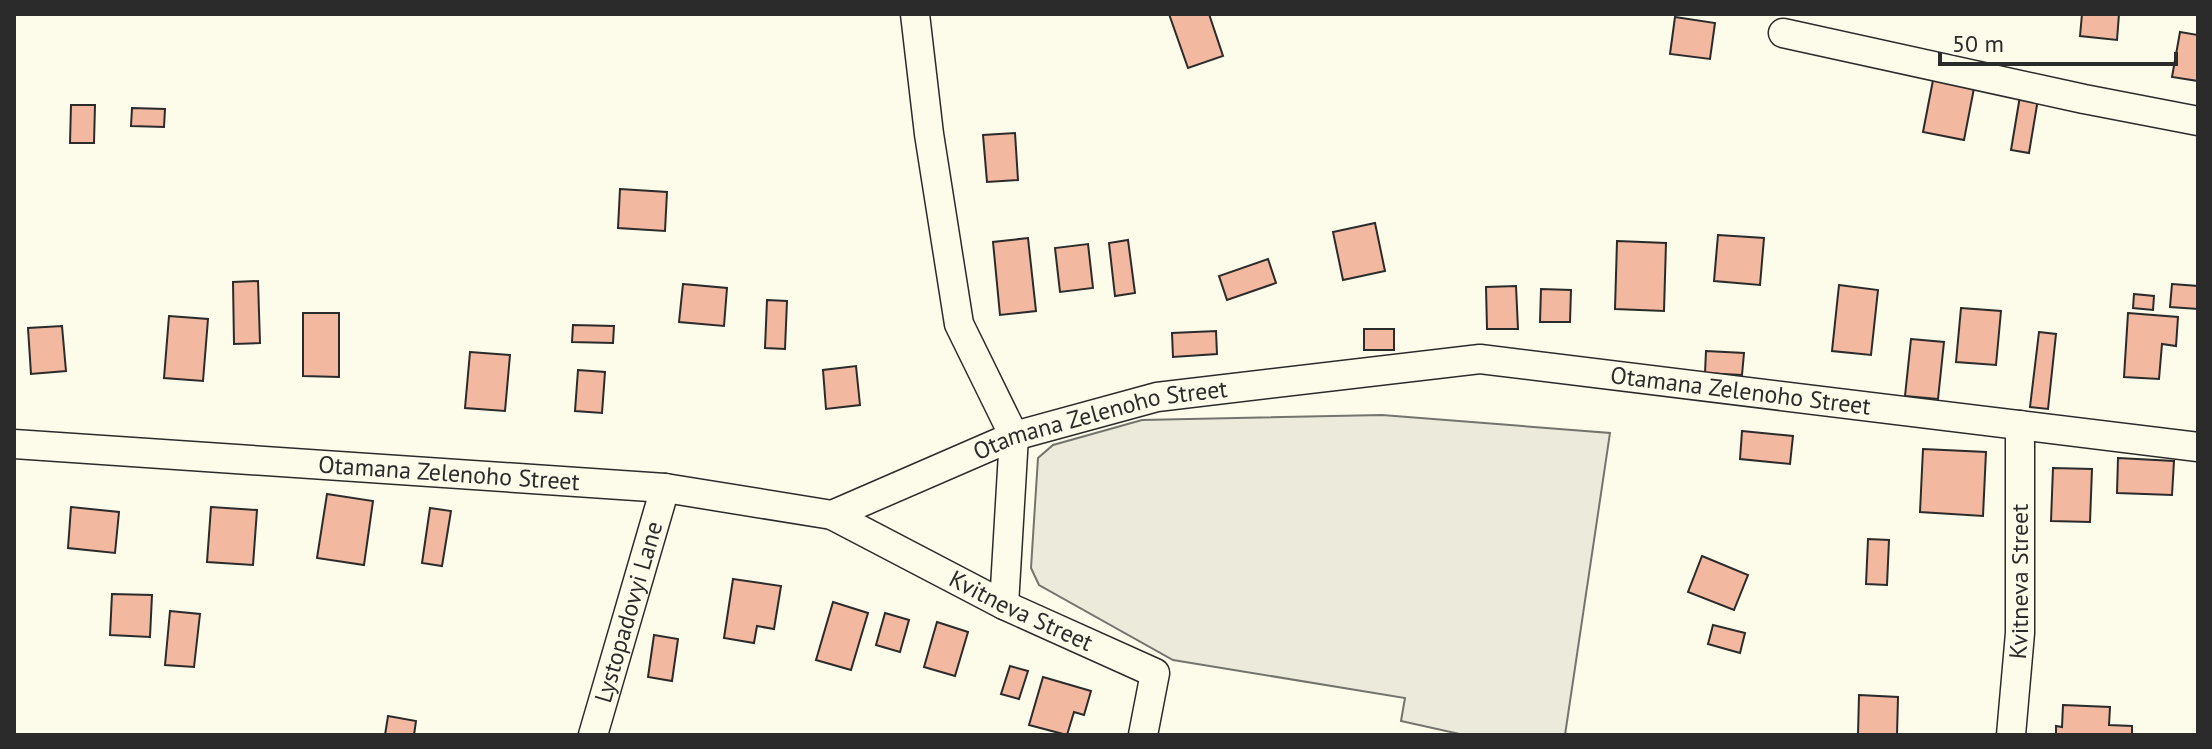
<svg xmlns="http://www.w3.org/2000/svg" width="2212" height="749" viewBox="0 0 2212 749" font-family="'PT Sans',sans-serif">
<style>
.green{fill:#ecebdb;stroke:#74746e;stroke-width:2}
.building{fill:#f2b8a0;stroke:#2b2b2b;stroke-width:2}
.lines{fill:none;stroke-linecap:round;stroke-linejoin:round}
.minor-casing{stroke:#2b2b2b;stroke-width:31}
.minor{stroke:#fdfbea;stroke-width:28}
.labels{text-anchor:middle;stroke-width:6;stroke-linejoin:round;paint-order:stroke}
.street-label{font-size:24px;fill:#2b2b2b;stroke:#fdfbea}
</style>
<rect width="100%" height="100%" fill="#fdfbea"/>
<polygon class="green" points="1382,415 1610,433 1565,735 1464,735 1401,721 1405,698 1173,660 1039,585 1031,568 1038,458 1053,445 1142,420"/>
<g class="building">
<polygon points="1169,14 1209,14 1223,56 1188,68"/>
<polygon points="2082,14 2119,14 2117,40 2080,36"/>
<polygon points="1675,17 1715,23 1710,59 1670,54"/>
<polygon points="2180,32 2198,35 2198,81 2172,77"/>
<polygon points="1934,75 1975,83 1964,140 1923,132"/>
<polygon points="2020,96 2038,99 2029,153 2011,150"/>
<polygon points="71,105 95,105 94,143 70,143"/>
<polygon points="132,108 165,109 164,127 131,126"/>
<polygon points="1015,133 1018,180 987,182 983,135"/>
<polygon points="620,189 667,192 665,231 618,228"/>
<polygon points="1375,223 1385,271 1343,280 1333,232"/>
<polygon points="1718,235 1764,238 1760,285 1714,281"/>
<polygon points="1028,238 1036,311 1000,315 993,242"/>
<polygon points="1128,240 1135,293 1115,296 1109,243"/>
<polygon points="1617,241 1666,243 1664,311 1615,309"/>
<polygon points="1088,244 1093,288 1060,292 1055,248"/>
<polygon points="1268,259 1276,283 1227,300 1219,276"/>
<polygon points="258,281 260,343 234,344 233,282"/>
<polygon points="683,284 727,288 724,326 679,322"/>
<polygon points="2172,284 2198,286 2198,309 2170,307"/>
<polygon points="1839,285 1878,290 1871,355 1832,351"/>
<polygon points="1516,286 1518,329 1487,329 1486,287"/>
<polygon points="1541,289 1571,290 1570,322 1540,322"/>
<polygon points="2134,294 2154,296 2153,310 2133,308"/>
<polygon points="767,300 787,301 785,349 765,348"/>
<polygon points="1961,308 2001,311 1996,365 1956,362"/>
<polygon points="303,313 339,313 339,377 303,376"/>
<polygon points="2128,313 2178,317 2176,346 2162,344 2159,379 2124,377"/>
<polygon points="169,316 208,319 203,381 164,378"/>
<polygon points="573,325 614,326 613,343 572,342"/>
<polygon points="62,326 66,371 31,374 28,328"/>
<rect x="1364" y="329" width="30" height="21"/>
<polygon points="1216,331 1217,354 1173,357 1172,333"/>
<polygon points="2039,332 2056,334 2048,409 2030,407"/>
<polygon points="1911,339 1944,342 1938,399 1905,396"/>
<polygon points="1706,351 1744,353 1742,375 1705,373"/>
<polygon points="470,352 510,355 505,411 465,408"/>
<polygon points="856,366 860,405 826,409 823,370"/>
<polygon points="578,370 605,372 602,413 575,411"/>
<polygon points="1742,431 1793,436 1790,464 1740,459"/>
<polygon points="1923,449 1986,452 1983,516 1920,512"/>
<polygon points="2118,458 2174,461 2172,495 2117,493"/>
<polygon points="2053,468 2092,469 2090,522 2051,521"/>
<polygon points="327,494 373,501 364,565 317,558"/>
<polygon points="71,507 119,512 115,553 68,548"/>
<polygon points="211,507 257,510 253,565 207,562"/>
<polygon points="430,508 451,511 442,566 422,563"/>
<polygon points="1868,539 1889,540 1887,585 1866,584"/>
<polygon points="1702,556 1748,575 1734,610 1688,592"/>
<polygon points="733,579 781,586 774,629 757,626 754,643 724,638"/>
<polygon points="112,594 152,595 150,637 110,635"/>
<polygon points="833,602 868,613 851,670 816,660"/>
<polygon points="170,611 200,614 194,667 165,665"/>
<polygon points="885,613 909,620 900,652 876,645"/>
<polygon points="937,622 968,632 955,676 924,667"/>
<polygon points="1713,625 1745,633 1740,653 1708,644"/>
<polygon points="654,635 678,639 672,681 648,677"/>
<polygon points="1010,666 1028,671 1019,699 1001,694"/>
<polygon points="1043,677 1091,691 1084,715 1074,712 1067,735 1029,725"/>
<polygon points="1859,695 1898,697 1897,735 1858,735"/>
<polygon points="2063,705 2110,707 2109,725 2132,726 2132,735 2056,735 2056,726 2062,727"/>
<polygon points="388,716 416,721 414,735 385,735"/>
</g>
<g class="lines">
<g class="minor-casing">
<g id="minor">
<polyline points="915,14 929,134 959,324 1014,436 1004,605"/>
<polyline points="1783,33 2084,99 2198,121"/>
<path id="s1" d="M14,444L665,488L832,515L1014,436L1157,397L1480,359L2198,447"/>
<path id="s2" d="M832,515L1004,605L1155,673L1143,735"/>
<path id="s3" d="M593,735L665,488"/>
<path id="s4" d="M2011,735L2020,633V425"/>
</g>
</g>
<use href="#minor" class="minor"/>
</g>
<g class="labels">
<g class="street-label">
<text dy="8" stroke="none"><textPath href="#s1" startOffset="1756">Otamana Zelenoho Street</textPath></text>
<text dy="8" stroke="none"><textPath href="#s1" startOffset="1108">Otamana Zelenoho Street</textPath></text>
<text dy="8" stroke="none"><textPath href="#s1" startOffset="436">Otamana Zelenoho Street</textPath></text>
<text dy="8" stroke="none"><textPath href="#s4" startOffset="154">Kvitneva Street</textPath></text>
<text dy="8" stroke="none"><textPath href="#s2" startOffset="212">Kvitneva Street</textPath></text>
<text dy="8" stroke="none"><textPath href="#s3" startOffset="128">Lystopadovyi Lane</textPath></text>
</g>
</g>
<rect width="2212" height="749" fill="none" stroke="#2b2b2b" stroke-width="32"/>
<path d="M1940 52v12h236v-12" fill="none" stroke="#2b2b2b" stroke-width="4"/>
<text x="1952" y="52" font-size="24" fill="#2b2b2b" stroke="#fdfbea" stroke-width="6" paint-order="stroke">50 m</text>
</svg>
